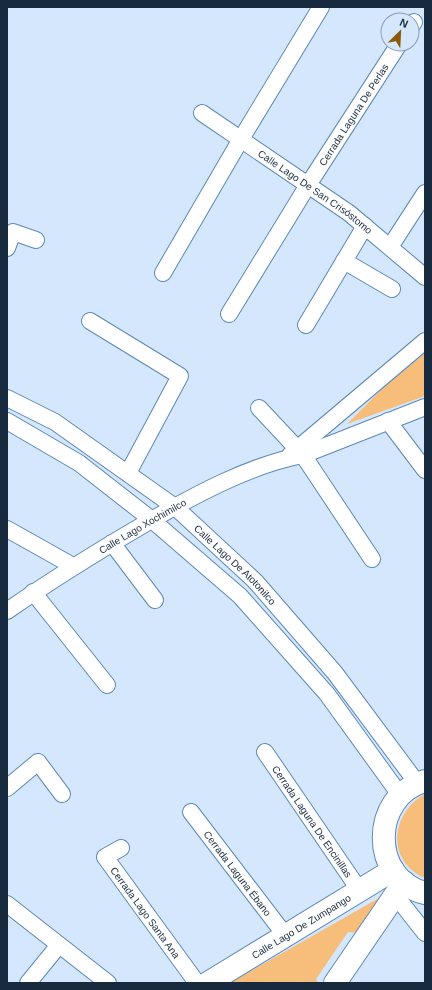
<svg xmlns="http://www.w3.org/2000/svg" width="432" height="990" viewBox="0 0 432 990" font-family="Helvetica,sans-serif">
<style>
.green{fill:#f6bd7b}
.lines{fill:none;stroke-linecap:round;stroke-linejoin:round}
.street-casing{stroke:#5c89b7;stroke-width:18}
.secondary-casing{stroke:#5c89b7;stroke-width:24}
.street{stroke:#fff;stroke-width:16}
.secondary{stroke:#fff;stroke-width:22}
.labels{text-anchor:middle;stroke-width:3;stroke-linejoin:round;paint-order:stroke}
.street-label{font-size:10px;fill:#182b3e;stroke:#d4e7fc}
</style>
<rect width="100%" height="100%" fill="#d4e7fc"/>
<g class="green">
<polygon points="425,353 425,396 347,424 386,385"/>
<path d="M425,794V878C386,862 390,813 425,794Z"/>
<polygon points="379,898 359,933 348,932 316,979 318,983 230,983"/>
</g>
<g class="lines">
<g class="street-casing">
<g id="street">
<polyline points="412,25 414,22"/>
<path id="s1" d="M202,113L349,213L425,277"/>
<polyline points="390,247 425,193"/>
<polyline points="7,248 13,232 36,240"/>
<polyline points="344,261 392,289"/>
<polyline points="163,273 241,139 321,7"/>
<path id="s2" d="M229,314L308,185L399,44"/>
<polyline points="90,321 180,376 128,473"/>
<polyline points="306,325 365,226"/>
<path id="s3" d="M7,398L55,422L175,507L255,581L335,673L417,783"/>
<polyline points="259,408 303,455 372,559"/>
<polyline points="7,421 79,463 152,520 240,596 327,694 400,795"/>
<polyline points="388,421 425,470"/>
<polyline points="290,455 425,341"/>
<polyline points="7,529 73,566"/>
<polyline points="112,543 155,600"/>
<polyline points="33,592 107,685"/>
<path id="s4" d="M7,611C53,579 100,550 148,522C195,495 250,465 303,455L425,407"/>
<path id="s5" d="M265,752L360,891"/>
<polyline points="7,788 38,762 62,794"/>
<path id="s6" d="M191,812L285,935"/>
<path id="s7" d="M121,848L105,857L197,983"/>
<polyline points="395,895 425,933"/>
<polyline points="7,904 108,983"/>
<polyline points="28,983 59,945"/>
</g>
</g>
<g class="secondary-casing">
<g id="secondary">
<path d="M425,781C370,796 370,880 425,893"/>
<path id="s8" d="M208,983L393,870"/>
<polyline points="335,983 404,882"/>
</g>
</g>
<use href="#street" class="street"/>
<use href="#secondary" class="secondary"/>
</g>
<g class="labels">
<g class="street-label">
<text dy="4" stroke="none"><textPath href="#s2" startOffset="235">Cerrada Laguna De Perlas</textPath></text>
<text dy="4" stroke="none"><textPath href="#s1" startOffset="138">Calle Lago De San Crisóstomo</textPath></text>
<text dy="4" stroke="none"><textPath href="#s4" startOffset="160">Calle Lago Xochimilco</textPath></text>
<text dy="4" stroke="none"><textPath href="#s3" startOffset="284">Calle Lago De Atotonilco</textPath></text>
<text dy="4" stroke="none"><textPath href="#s5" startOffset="84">Cerrada Laguna De Encinillas</textPath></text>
<text dy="4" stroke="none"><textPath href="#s6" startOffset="77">Cerrada Laguna Ébano</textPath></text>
<text dy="4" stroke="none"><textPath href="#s7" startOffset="87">Cerrada Lago Santa Ana</textPath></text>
<text dy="4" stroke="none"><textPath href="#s8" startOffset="109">Calle Lago De Zumpango</textPath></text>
</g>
</g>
<rect width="432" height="990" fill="none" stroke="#182b3e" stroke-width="16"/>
<g transform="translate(400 32) rotate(24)"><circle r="19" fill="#d4e7fc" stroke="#899cb0"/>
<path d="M0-3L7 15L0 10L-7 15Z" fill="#8e5a08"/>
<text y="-6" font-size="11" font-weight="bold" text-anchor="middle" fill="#182b3e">N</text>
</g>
</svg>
